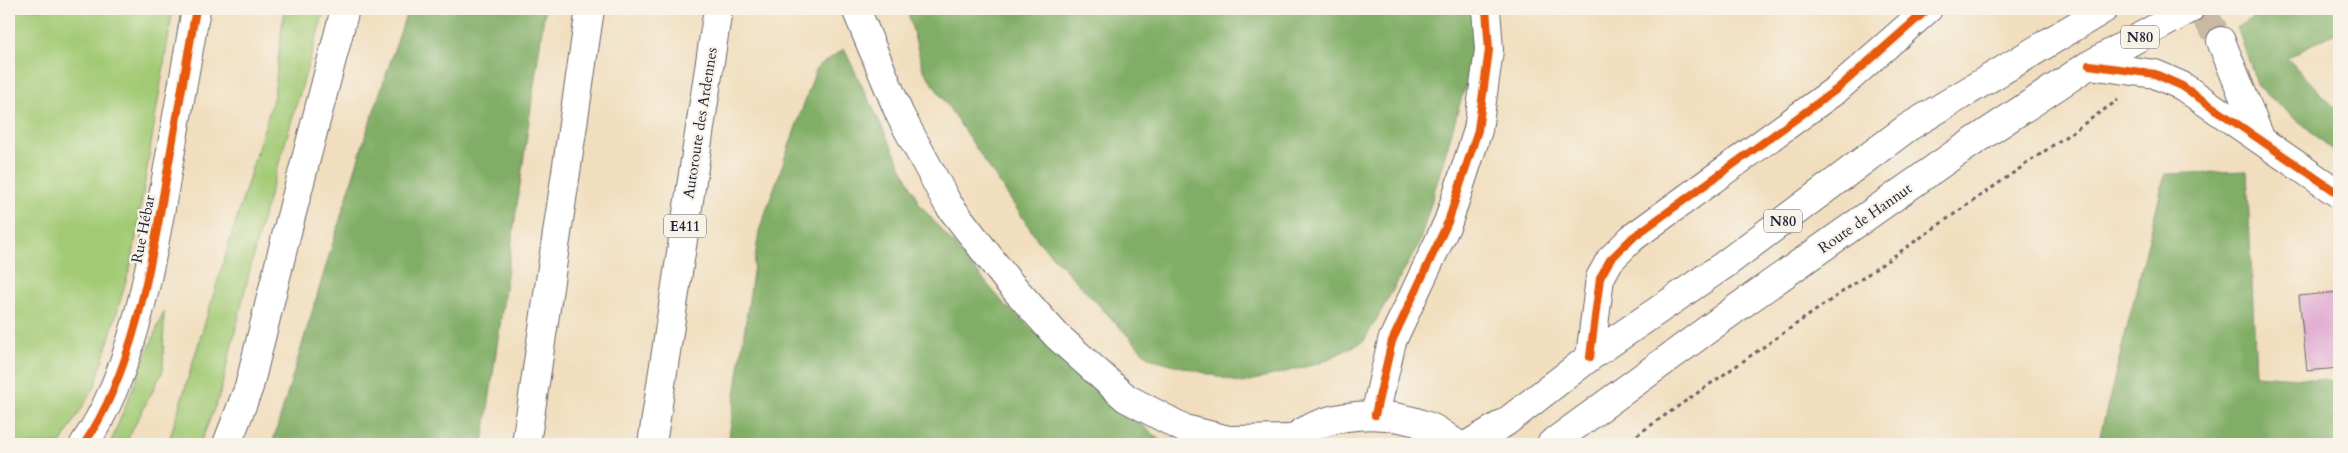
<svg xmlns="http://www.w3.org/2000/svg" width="2348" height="453" viewBox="0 0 2348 453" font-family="Cardo,serif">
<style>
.green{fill:#a2ca75;stroke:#627658}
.forest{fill:#81ae66;stroke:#526850}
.building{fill:#e2add3}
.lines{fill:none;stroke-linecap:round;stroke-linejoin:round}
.minor-tunnel{stroke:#c8b8a4;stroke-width:28;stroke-dasharray:28 14;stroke-linecap:butt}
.minor-casing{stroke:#6a6469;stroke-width:30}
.major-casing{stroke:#6a6469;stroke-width:30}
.highway-casing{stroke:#6a6469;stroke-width:30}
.path{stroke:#6a6469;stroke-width:3;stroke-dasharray:4 4;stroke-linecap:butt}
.minor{stroke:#fff;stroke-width:28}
.major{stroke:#fff;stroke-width:28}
.highway{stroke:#fff;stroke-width:28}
.cycleway-casing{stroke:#f7f3e8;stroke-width:11}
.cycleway{stroke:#e8590c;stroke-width:8}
.labels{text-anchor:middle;stroke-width:4.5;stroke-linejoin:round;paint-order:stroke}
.shield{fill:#f7f3e8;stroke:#62616f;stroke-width:1}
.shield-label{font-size:14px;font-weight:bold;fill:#22223b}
.street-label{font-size:15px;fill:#22223b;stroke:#f7f3e8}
</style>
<rect width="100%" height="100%" fill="#f7f3e8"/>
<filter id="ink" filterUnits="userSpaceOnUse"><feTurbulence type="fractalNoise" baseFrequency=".02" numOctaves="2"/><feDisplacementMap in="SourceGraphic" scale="10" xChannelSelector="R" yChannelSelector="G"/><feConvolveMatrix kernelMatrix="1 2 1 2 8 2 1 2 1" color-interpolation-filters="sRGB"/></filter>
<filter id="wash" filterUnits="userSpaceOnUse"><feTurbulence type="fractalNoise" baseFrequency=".0096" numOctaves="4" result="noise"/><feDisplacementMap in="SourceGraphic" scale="20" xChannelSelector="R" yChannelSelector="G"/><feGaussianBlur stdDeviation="1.12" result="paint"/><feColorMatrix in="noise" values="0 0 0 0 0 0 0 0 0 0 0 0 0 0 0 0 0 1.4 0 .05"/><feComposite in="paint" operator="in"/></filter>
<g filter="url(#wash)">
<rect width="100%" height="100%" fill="#f1debe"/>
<g class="green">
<polygon points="9,9 173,9 132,261 95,386 60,444 9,444"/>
<polygon points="284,9 325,9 262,220 220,394 200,444 168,444 274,96"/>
<polygon points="164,311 163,371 125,444 110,444"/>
</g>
<g class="forest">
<polygon points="408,9 545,9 483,444 272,444 366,134"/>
<polygon points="907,9 1470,9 1478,42 1419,244 1364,341 1320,363 1242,383 1149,358 1039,242 923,69"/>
<polygon points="2269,9 2339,9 2339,31 2287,58 2339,112 2339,155 2258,87 2237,27"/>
<polygon points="844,49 920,205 1006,306 1164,444 728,444 759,231 817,67"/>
<polygon points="2247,171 2256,375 2339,381 2339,444 2098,444 2165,174"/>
</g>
<g id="blocks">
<polygon class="building" points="2339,292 2339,368 2307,371 2299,296"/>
</g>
</g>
<g filter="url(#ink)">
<use href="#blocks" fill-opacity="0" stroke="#6a6469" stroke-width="1"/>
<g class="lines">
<polyline class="minor-tunnel" points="2200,9 2221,41"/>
<g class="minor-casing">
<g id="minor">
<polyline points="2221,41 2261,140"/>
<polyline points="2089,65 2155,74 2182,86 2339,194"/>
<polyline points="1590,357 1600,278 1610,260 1632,238 1837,89 1928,9"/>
<polyline points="1375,415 1392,341 1448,222 1478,130 1489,50 1486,9"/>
<path d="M84,444C132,375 151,266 165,185C175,126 186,67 196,9"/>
</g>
</g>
<g class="major-casing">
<g id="major">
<path d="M1287,444C1323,410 1387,409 1430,427C1440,431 1448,439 1457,444"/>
<polyline points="1469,444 1506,422 1590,357 1724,265 1907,128 2104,9"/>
<polyline points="1551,444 1741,305 1955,154 2089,65 2190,9"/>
</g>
</g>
<g class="highway-casing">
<g id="highway">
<polyline points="856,9 900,115 948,204 1007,280 1056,335 1126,398 1185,429 1229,440 1292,439"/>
<polyline points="227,444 249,387 287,232 345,9"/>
<polyline points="526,444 590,9"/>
<polyline points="652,444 718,9"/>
</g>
</g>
<polyline class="path" points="1624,444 2118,100"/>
<use href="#minor" class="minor"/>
<use href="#major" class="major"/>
<use href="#highway" class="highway"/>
<g class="cycleway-casing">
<g id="cycleway">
<polyline points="2089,65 2155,74 2182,86 2339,194"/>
<polyline points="1590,357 1600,278 1610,260 1632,238 1837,89 1928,9"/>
<polyline points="1375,415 1392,341 1448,222 1478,130 1489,50 1486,9"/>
<path d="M84,444C132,375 151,266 165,185C175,126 186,67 196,9"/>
</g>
</g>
<use href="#cycleway" class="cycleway"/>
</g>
</g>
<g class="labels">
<g class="shield">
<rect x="2121" y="25.5" width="38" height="23" rx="4"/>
<rect x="1764" y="209.5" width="38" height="23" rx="4"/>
<rect x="664" y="214.5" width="42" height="23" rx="4"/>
</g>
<g class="shield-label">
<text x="2140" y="42">N80</text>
<text x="1783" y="226">N80</text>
<text x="685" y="231">E411</text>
</g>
<g class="street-label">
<text transform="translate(700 123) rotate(-81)" y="5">Autoroute des Ardennes</text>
<text transform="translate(1865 218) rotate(-35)" y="5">Route de Hannut</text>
<text transform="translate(143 229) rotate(-79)" y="5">Rue Hébar</text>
</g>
</g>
<rect width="2348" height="453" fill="none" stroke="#f7f3e8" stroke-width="30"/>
</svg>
